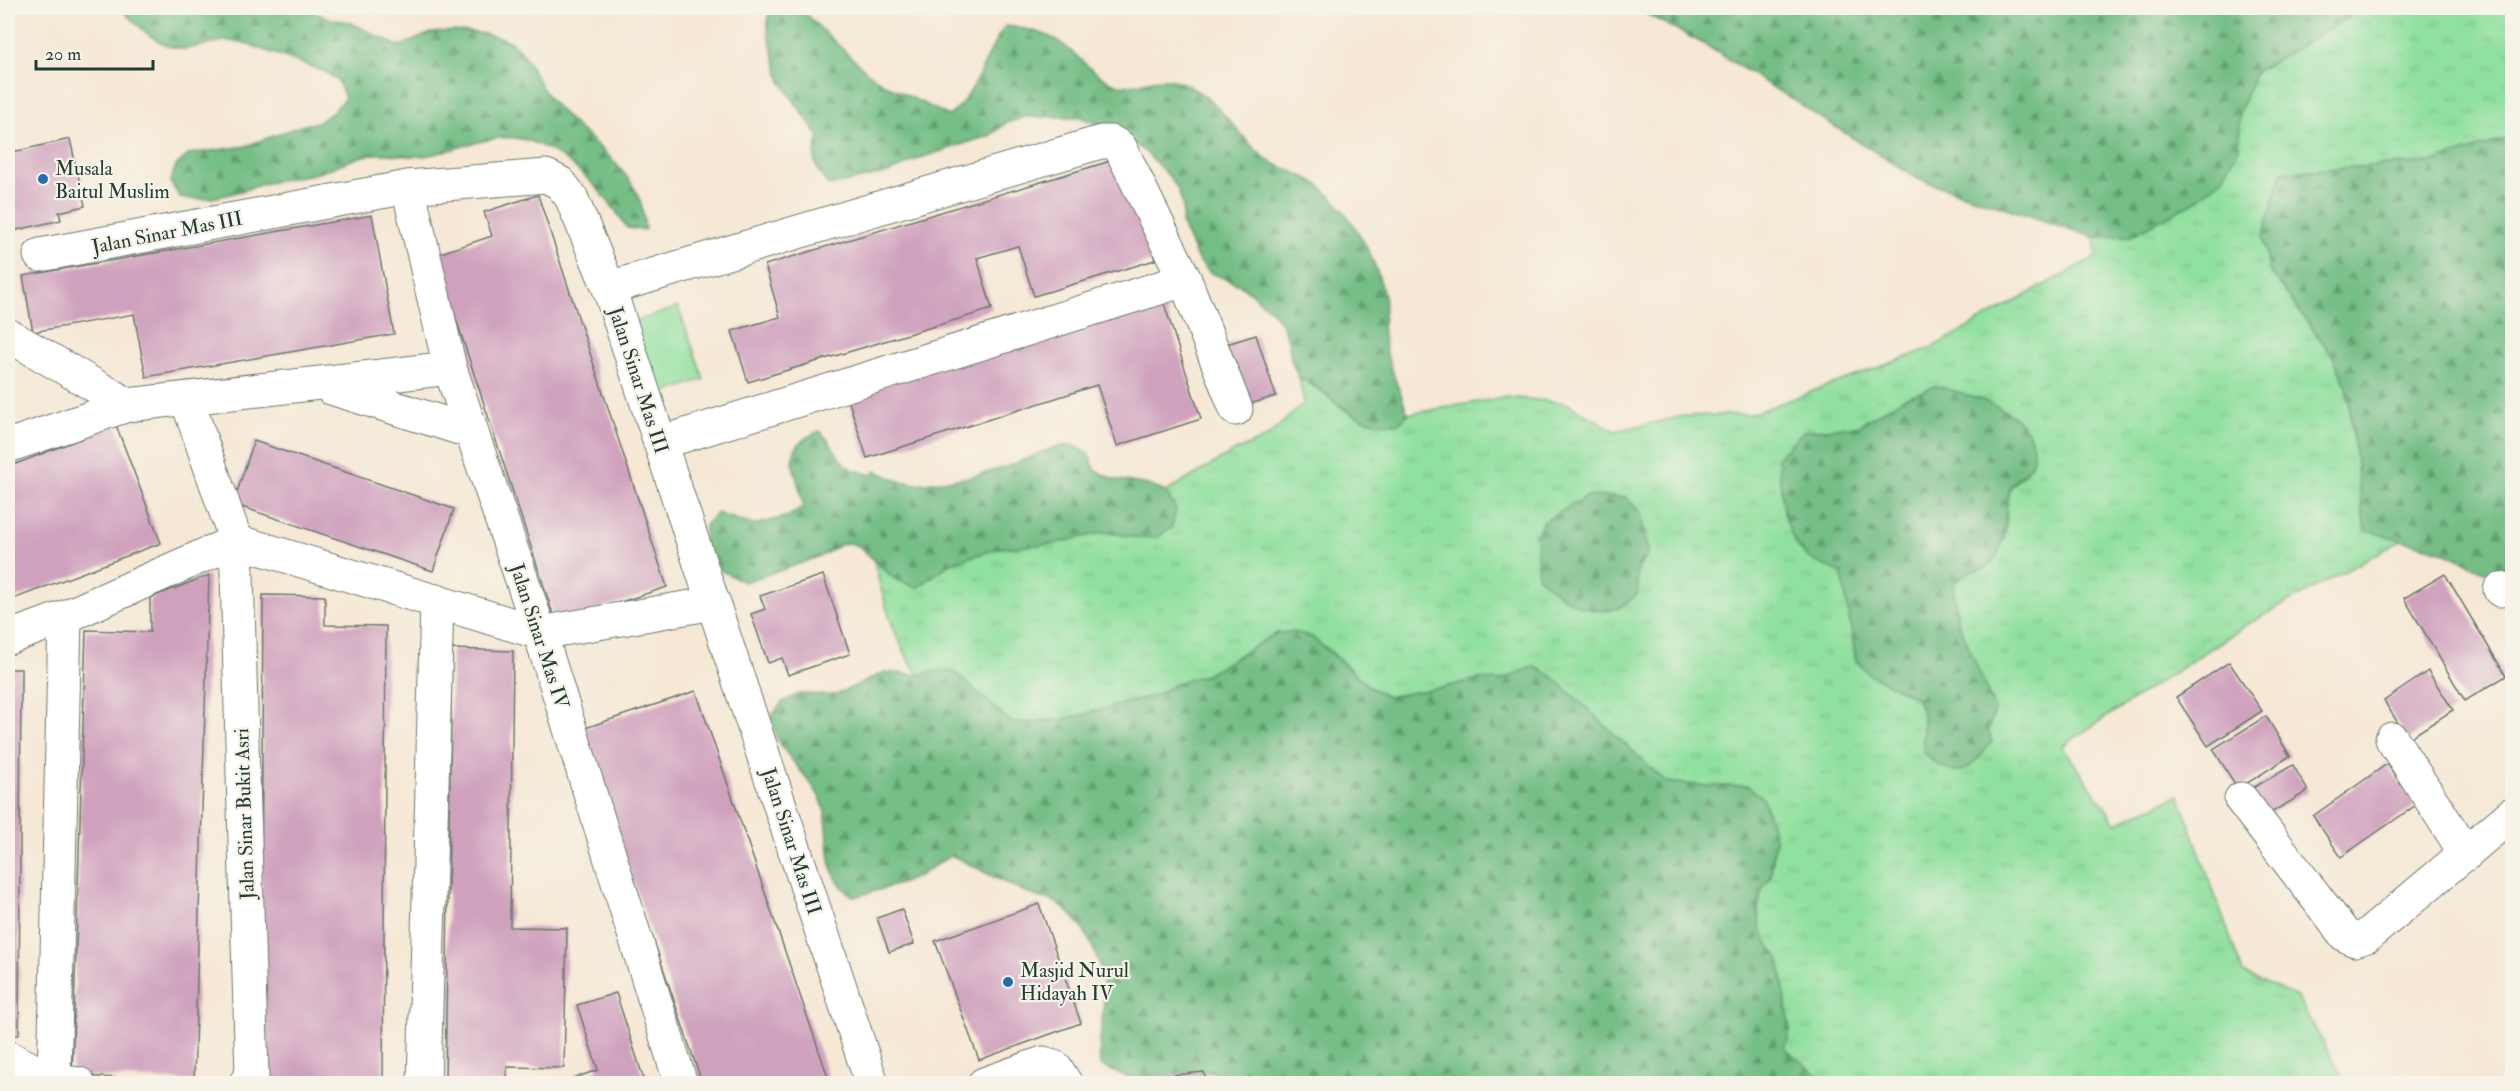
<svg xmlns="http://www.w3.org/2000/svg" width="2520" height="1091" viewBox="0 0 2520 1091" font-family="'IM FELL Double Pica',serif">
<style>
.grass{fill:url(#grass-tufts);stroke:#588e6a;stroke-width:1.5;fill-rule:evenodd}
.forest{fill:url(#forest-firs);stroke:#4a7e5d;stroke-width:1.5}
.garden{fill:#90e09f;stroke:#588e6a;stroke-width:1.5}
.building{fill:#cfa1bd}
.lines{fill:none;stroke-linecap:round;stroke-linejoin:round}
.minor-casing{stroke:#6a796c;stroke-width:35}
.minor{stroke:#fff;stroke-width:33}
.poi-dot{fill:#1f6fb2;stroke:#f7f3e8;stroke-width:2}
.labels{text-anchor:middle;stroke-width:4.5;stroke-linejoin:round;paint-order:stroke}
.poi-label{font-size:20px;fill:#1f3d34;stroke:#f7f3e8;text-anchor:start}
.street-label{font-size:20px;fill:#1f3d34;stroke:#f7f3e8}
</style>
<defs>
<pattern id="grass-tufts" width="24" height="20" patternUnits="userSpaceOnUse" patternTransform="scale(1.5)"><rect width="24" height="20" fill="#90e09f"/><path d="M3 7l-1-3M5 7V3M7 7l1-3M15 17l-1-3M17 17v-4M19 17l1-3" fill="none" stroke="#7cc18a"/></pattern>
<pattern id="forest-firs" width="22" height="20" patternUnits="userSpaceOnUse" patternTransform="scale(1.5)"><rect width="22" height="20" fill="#74be86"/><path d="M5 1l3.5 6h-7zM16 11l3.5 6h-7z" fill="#5f9c6e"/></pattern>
</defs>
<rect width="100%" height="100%" fill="#f7f3e8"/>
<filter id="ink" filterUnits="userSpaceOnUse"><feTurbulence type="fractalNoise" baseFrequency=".0167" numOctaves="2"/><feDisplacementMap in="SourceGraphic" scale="12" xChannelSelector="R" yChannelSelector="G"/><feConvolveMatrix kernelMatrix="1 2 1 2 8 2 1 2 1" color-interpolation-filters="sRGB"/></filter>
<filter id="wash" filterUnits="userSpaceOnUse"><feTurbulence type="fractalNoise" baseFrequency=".008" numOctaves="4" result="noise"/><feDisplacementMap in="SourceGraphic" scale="24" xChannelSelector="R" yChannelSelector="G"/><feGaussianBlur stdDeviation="1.35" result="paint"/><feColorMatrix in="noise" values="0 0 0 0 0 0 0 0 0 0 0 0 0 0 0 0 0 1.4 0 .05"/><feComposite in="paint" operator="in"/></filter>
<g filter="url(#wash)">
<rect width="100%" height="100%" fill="#f6e8d5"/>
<path class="grass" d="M2354,8H2512V137L2433,162L2283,172L2269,270L2332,355L2347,387L2365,530L2402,540L2248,624L2062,746L2116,823L2179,795L2243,973L2297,997L2346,1083H1826L1785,1048L1790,1030L1779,958L1767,943L1760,927L1758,910L1761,891L1771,876L1775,838L1763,798L1748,786H1707L1666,782L1535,666L1500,681L1479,679L1440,688L1387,697L1371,688L1327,648L1295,632L1277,633L1206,675L1184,680L1153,696L1062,720L1012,723L935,671L918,675C895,641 883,601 874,560L895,579L924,583L951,563L999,548L1035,545L1105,532L1140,538L1176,510L1166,492L1233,452L1267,437L1304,403L1299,378C1316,385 1327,397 1342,408C1358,420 1377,421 1396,424L1408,414L1507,397L1566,403L1615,431L1684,416L1751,414L1931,348L2097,256L2093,237L2131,236L2239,148L2240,110L2256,72L2352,15ZM1904,398L2026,473C1996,494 2011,507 2005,536C2003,547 1991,559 1985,568L1966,573L1953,584L1958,621L1995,710L1988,730L1923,752V715L1917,698L1869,674L1856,661L1842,573L1808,557L1796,543L1804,431L1858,426ZM1647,543L1648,553L1637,570L1638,594L1618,608Z"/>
<g class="forest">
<path d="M119,8H303L331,19L349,22L398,46C410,43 423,35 432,33C453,29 481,32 501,38C526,44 534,78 548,97C575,131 614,152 636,191C642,203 644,217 645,230L627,228C604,189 548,131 499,138C473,141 449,152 424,156C406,158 391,152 374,154C354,156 337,167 318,173C300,177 281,179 264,184C236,192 209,204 180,197L170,182L176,166L189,154L246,146L300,126L318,122L333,112L345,98L338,81L323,71L242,42L224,41L185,49L167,46L150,36Z"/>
<path d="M774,8H799L866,71L882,83L949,116C978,93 984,55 1005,26C1024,28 1045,32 1061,43C1079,56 1094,76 1115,84C1130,90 1154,75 1173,80C1211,90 1232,127 1258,152C1278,171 1302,171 1321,187C1351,213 1376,257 1384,296C1387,310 1381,323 1383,336C1386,360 1400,390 1408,414L1397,424C1343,424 1340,395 1299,378L1291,360L1289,342L1283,326L1273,312L1242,286L1209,272L1197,258L1182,224L1183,206L1178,189L1167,174L1142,149L1111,130L1080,117H1024L1006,123L991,135L920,158L888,173L829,186C814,168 811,160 819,137L781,82L768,33V16Z"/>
<polygon points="1635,8 2354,8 2352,15 2256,72 2240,110 2239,148 2222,179 2194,202 2131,236 2093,237 1918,179 1704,44"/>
<polygon points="2512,137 2512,568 2486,572 2442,551 2365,530 2347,387 2332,355 2269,270 2263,237 2282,172 2433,162"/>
<path d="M1937,386C1969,395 2037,410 2033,456C2031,475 2015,475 2010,488C2001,514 2012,550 1985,568C1980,571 1972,570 1967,573C1962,575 1957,581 1953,584L1958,621L1995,710L1988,730L1992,742C1985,749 1978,762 1969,767C1952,778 1934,764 1923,752V715L1917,698L1869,674L1856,660L1842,573C1832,568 1817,564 1808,557C1781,536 1781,487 1778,457L1804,431L1858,426L1904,398Z"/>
<path d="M820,431C844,455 833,467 873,475L876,471L896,480L916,484L934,482L971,477L1006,467L1055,447L1072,445L1088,453L1096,471L1113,479L1148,485L1166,492L1176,510L1172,527L1158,537L1140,538L1105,532L1053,544L999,548L951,563L917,588L895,579L859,546L850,543L841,544L825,554L791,567L744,582L721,571L704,542L705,525L717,513L753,525L789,516L803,506C799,472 775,449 820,431Z"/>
<path d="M1587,496L1626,497L1641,513L1648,553L1637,570L1638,594C1632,598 1625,605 1618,608C1589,619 1558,596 1538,577L1536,534L1543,522Z"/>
<path d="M1295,632L1312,637L1371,688L1387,697L1440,688L1479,679L1500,681L1534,666L1552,676L1666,782L1707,786H1748L1763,798L1775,838L1771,876L1761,891L1758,910L1760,927L1767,943L1779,958L1790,1030L1785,1048L1826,1083L1259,1084C1247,1076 1195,1069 1181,1073C1170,1076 1160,1082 1149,1082C1132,1080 1114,1072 1100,1065C1097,1040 1105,1016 1104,992C1102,959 1085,920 1055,902C1050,899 1043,899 1038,897C1008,886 980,869 951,855L920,875L903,883L854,897C818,873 834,839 823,805C815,782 789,761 778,740C775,733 773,725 771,717L782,702L799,694L836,695L885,672L918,675L935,671L954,672L1012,723L1062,720L1153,696L1185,680L1206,675L1277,633Z"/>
</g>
<polygon class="garden" points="678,307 704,379 651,397 626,325"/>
<g id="blocks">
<g class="building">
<polygon points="70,139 85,206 59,212 61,220 8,232 8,153"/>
<polygon points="1124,157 1155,260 1034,296 1018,246 977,258 992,309 748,382 732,331 780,317 765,265"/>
<polygon points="538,195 667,587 556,623 435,255 492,236 484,212"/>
<polygon points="372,215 394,334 146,377 134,314 33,332 23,276"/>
<polygon points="1162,297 1201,419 1117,446 1097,385 867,458 847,396"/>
<polygon points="1256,335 1276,396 1240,407 1220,346"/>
<polygon points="116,425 161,543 8,601 8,467"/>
<polygon points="254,441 454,509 433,571 233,504"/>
<polygon points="2445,574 2506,676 2465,701 2404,598"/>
<polygon points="209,575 194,1081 72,1076 86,630 150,632 150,598"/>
<polygon points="823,575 850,654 788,675 782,658 768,663 751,614 765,609 760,596"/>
<polygon points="263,595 325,596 325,625 386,626 383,1083 260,1083"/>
<polygon points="452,649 513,651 510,927 567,928 564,1068 507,1067 507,1083 445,1083"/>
<polygon points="2229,662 2262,711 2208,746 2176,697"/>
<polygon points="8,669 21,669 19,1035 8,1035"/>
<polygon points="2428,671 2453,710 2408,739 2384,701"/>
<polygon points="696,691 830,1083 702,1083 638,894 582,729"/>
<polygon points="2266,716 2290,756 2238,789 2213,749"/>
<polygon points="2387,764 2416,805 2341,857 2313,816"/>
<polygon points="2293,765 2308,791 2264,817 2249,790"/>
<polygon points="1039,904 1081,1023 979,1060 935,941"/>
<polygon points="902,909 914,944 889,952 877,918"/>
<polygon points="616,993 645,1083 573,1083 571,1079 598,1070 577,1005"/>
<polygon points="1204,1072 1206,1083 1153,1083 1152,1077"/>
</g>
</g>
</g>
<g filter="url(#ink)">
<use href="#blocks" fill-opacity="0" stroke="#6a796c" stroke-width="1.5"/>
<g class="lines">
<g class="minor-casing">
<g id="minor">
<polyline points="408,187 450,368 540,633 681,1084"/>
<polyline points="40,255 408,187 546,176 560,183 571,197 609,288 872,1084"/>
<polyline points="609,288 1101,142 1111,142 1120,147 1185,280 1236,409"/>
<polyline points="8,335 128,405"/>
<polyline points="331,388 472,432"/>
<polyline points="187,400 236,541 252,1075 245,1084"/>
<polyline points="660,443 1185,280"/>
<polyline points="8,446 128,405 450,368"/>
<polyline points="2500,590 2512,589"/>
<polyline points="8,638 65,617 236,541 540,633 714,603"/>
<polyline points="2392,739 2466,854"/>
<polyline points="2241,799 2345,935 2355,940 2367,936 2512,814"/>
<polyline points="8,1057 54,1081 79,1084"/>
<polyline points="54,1081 65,617"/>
<polyline points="424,1084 437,601"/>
<polyline points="984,1084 1043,1063 1056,1068 1066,1084"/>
</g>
</g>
<use href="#minor" class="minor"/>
</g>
</g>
<g class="poi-dot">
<circle cx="43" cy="179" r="6"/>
<circle cx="1008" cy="982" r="6"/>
</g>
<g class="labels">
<g class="poi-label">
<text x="55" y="175">Musala<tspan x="55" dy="23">Baitul Muslim</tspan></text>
<text x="1020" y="977">Masjid Nurul<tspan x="1020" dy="23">Hidayah IV</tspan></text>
</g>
<g class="street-label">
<text transform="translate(167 232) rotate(-11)" y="7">Jalan Sinar Mas III</text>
<text transform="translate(639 380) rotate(72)" y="7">Jalan Sinar Mas III</text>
<text transform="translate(540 636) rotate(72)" y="7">Jalan Sinar Mas IV</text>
<text transform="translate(244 814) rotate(-92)" y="7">Jalan Sinar Bukit Asri</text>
<text transform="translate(792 841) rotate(72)" y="7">Jalan Sinar Mas III</text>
</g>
</g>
<rect width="2520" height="1091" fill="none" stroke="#f7f3e8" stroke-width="30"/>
<path d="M36 60v9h117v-9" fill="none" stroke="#1f3d34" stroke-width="3"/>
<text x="45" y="60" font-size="18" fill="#1f3d34" stroke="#f7f3e8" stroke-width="4.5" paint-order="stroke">20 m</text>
</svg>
